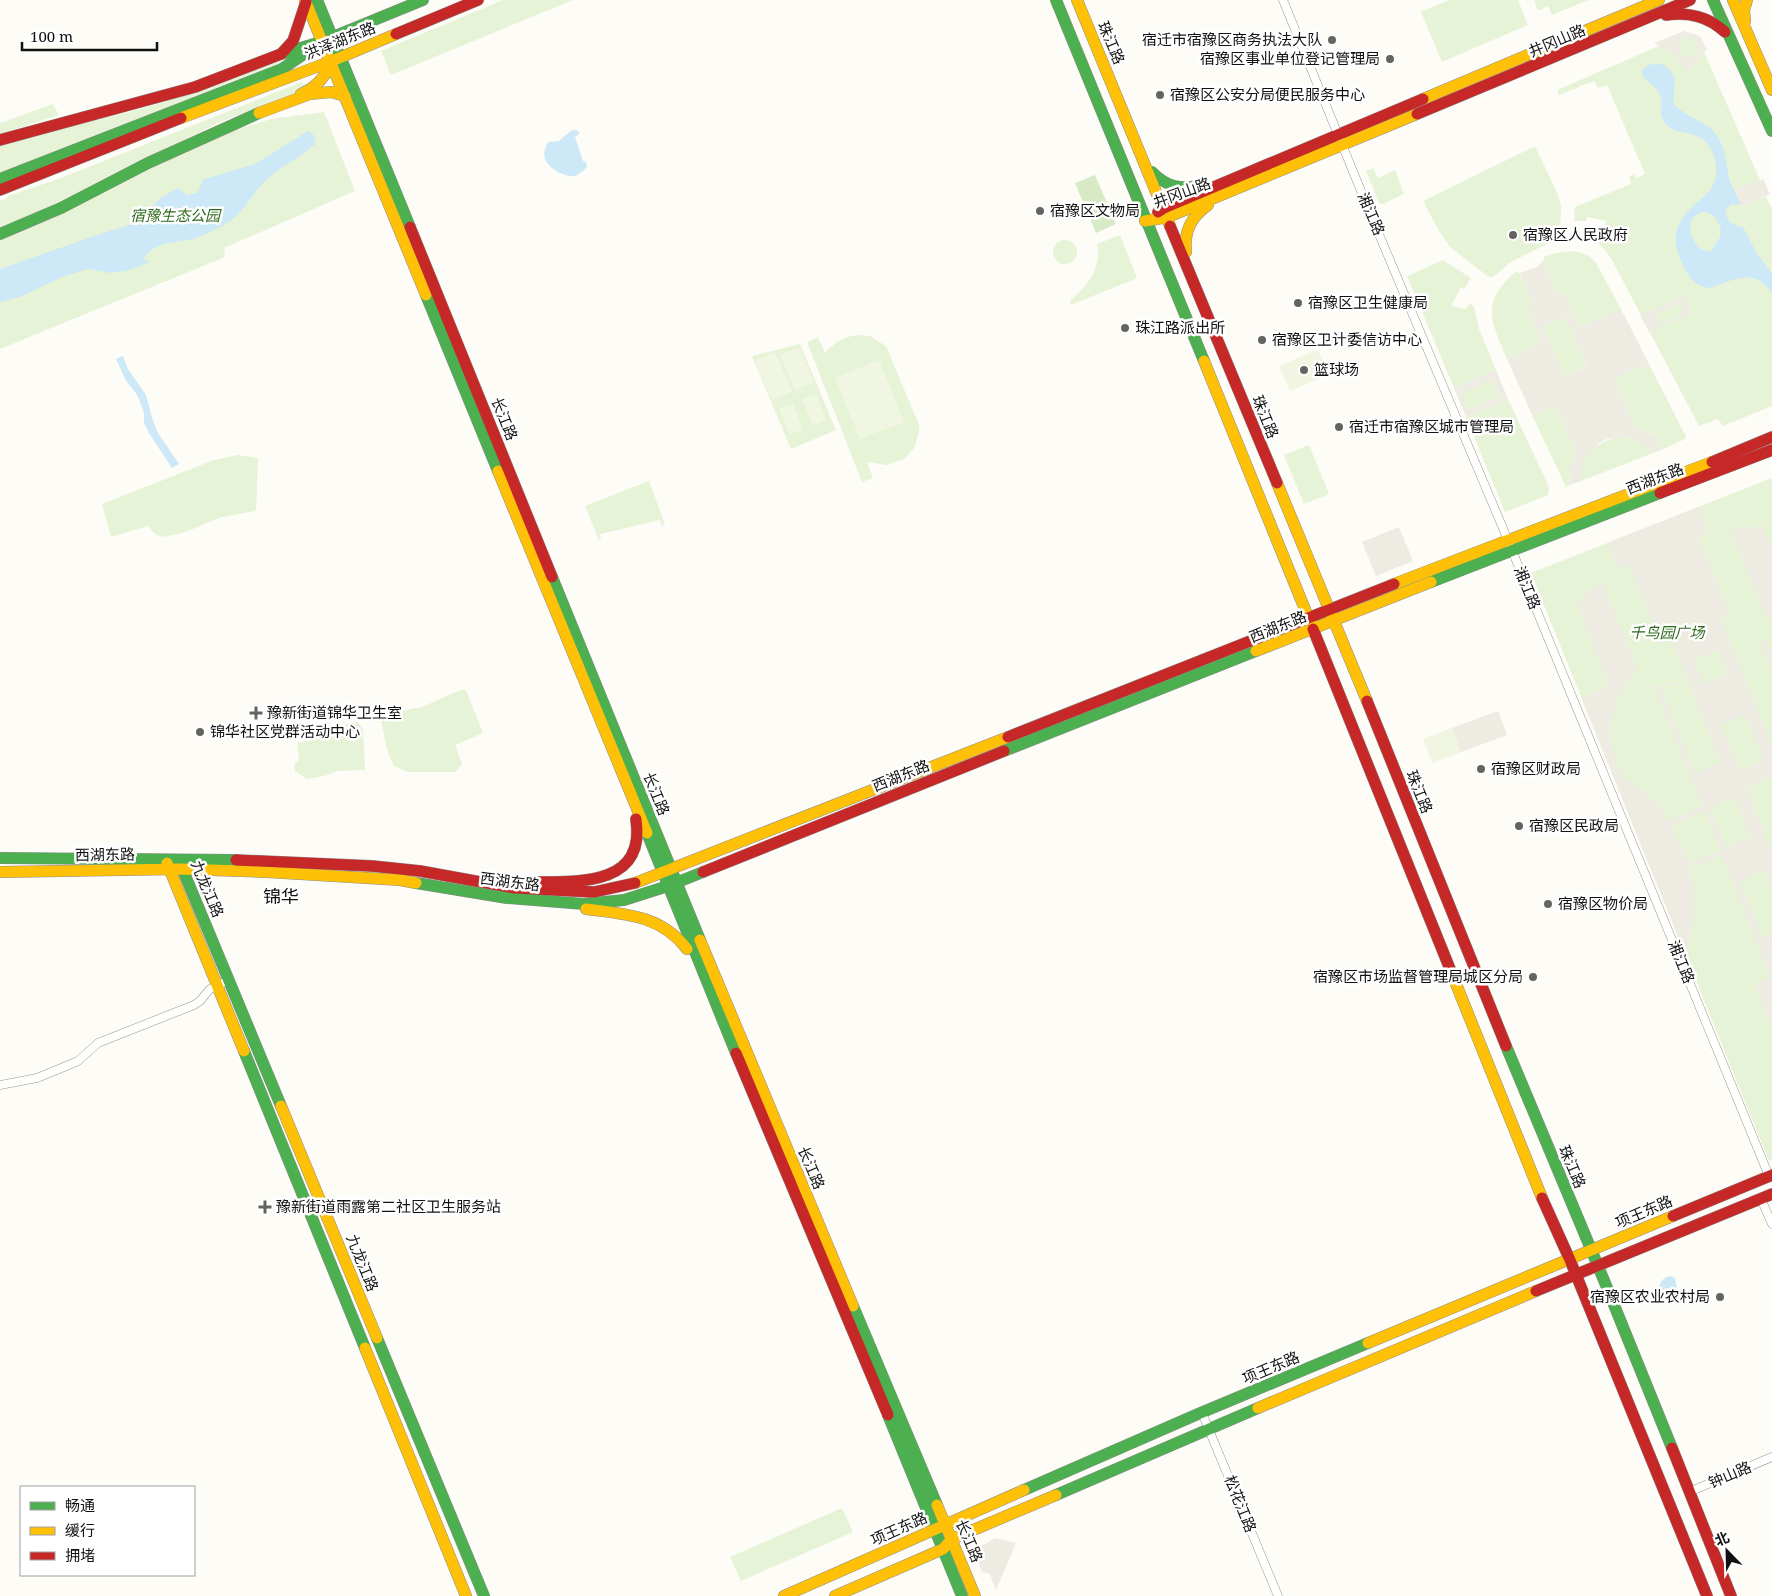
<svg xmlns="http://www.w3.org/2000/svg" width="1772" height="1596" viewBox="0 0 1772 1596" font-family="'Noto Serif','Noto Sans SC',serif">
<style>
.green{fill:#e7f3d7}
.forest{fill:#d8eac5}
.pitch{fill:#f0f6e1}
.plaza{fill:#edebe2;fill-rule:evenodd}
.water{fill:#cde8f7;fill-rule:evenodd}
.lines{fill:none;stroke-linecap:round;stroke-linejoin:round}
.street-casing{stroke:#979795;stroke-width:9}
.fast-casing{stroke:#8e8d8b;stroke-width:12}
.slow-casing{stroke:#8e8d8b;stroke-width:12}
.jam-casing{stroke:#8e8d8b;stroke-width:12}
.street{stroke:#fffffe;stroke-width:8}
.fast{stroke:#4caf50;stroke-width:11}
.slow{stroke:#ffc107;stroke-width:11}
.jam{stroke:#c62828;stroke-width:11}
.poi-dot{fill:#646362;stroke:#fff;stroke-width:2}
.labels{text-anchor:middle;stroke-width:5;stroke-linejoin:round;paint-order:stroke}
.poi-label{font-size:15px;fill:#111;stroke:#fff;text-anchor:start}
.street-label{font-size:15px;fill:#111;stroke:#fff}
.park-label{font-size:15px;font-style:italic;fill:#2f6b1f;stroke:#fff}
.quarter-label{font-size:18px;fill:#111;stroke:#fff}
</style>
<rect width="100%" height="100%" fill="#fdfcf7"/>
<g class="green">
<polygon points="503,0 573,0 391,75 381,51"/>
<polygon points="1449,0 1518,0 1528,25 1442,62 1421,12"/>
<polygon points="1534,0 1588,0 1552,15 1548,6 1538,11"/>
<path d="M1685,36L1695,39L1701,50C1695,55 1689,60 1682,57C1678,50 1680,41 1685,36Z"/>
<polygon points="1659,46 1665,48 1680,61 1692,66 1704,52 1760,180 1735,190 1742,206 1766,196 1772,209 1772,406 1723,426 1718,419 1699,426 1611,258 1597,241 1597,235 1602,236 1606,221 1587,217 1586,221 1574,221 1575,207 1631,184 1629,177 1634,174 1636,178 1645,174 1607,85 1598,88 1594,81 1559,95 1557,90"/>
<path d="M282,61L281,67L0,172V145C58,128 117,117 174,99C211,88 245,71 282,61Z"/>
<polygon points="302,82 305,87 303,90 218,123 89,188 0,229 0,201 7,198 8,196 61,178"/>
<polygon points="53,104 59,115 0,134 0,123"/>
<polygon points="324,112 355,191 224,248 225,257 0,349 0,240 222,134 271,119"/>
<polygon points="1535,146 1558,195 1561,205 1560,239 1541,247 1509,263 1497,274 1490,278 1450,247 1439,231 1423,201"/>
<polygon points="1373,168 1378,178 1395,170 1404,194 1383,204 1379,203 1366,171"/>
<path d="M1120,235L1137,278L1071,305L1070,301C1087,286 1102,269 1097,244Z"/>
<circle cx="1065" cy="252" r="12"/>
<polygon points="1575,251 1589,256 1596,263 1621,309 1579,327 1563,292 1557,294 1543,261 1544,257 1555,253"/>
<polygon points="1443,260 1471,278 1464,289 1461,287 1451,306 1466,309 1470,303 1474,307 1479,329 1496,370 1454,388 1407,276"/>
<path d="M1515,272L1520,273L1533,304L1527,307L1542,343L1507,359C1491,321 1480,303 1515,272Z"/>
<polygon points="1566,317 1587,367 1564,377 1543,327"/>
<path d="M859,335L870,336L886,346L919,425V432L914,448L904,459L887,465L867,462L873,478L862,482L807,342L818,337L825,353C835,342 844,336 859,335Z"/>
<polygon points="800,344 836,430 791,449 752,356"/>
<path d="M1649,364L1686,437L1685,439L1663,449C1656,436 1648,430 1635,427L1614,379Z"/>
<polygon points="1493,380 1500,397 1467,410 1460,393"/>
<polygon points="1508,399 1549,487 1548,495 1505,512 1466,417"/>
<path d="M1555,405L1576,453C1571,463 1568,474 1570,485L1566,487L1532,415Z"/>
<path d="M1619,437C1633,438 1644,442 1653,453L1581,481C1580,456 1595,442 1619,437Z"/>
<polygon points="1309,445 1329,494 1304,504 1284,455"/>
<polygon points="238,455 258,458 256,511 222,517 183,533 163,537 155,534 148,526 111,537 102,504 214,460"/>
<polygon points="1772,478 1772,1160 1769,1161 1531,573"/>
<polygon points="649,481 665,524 662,526 660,520 600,534 601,540 599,540 585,506"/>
<polygon points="463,689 466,690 483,733 455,745 462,764 455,772 408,772 394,766 387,750 381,720 382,716 386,714 422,707"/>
<path d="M358,722L363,730L365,770L338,771L324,776L307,779L295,771C293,765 294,763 299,760L297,743L327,737L326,728Z"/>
<polygon points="842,1508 853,1532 741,1581 730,1557"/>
</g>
<polygon class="forest" points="1095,175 1116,224 1096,233 1075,183"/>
<g class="pitch">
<polygon points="799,347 814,382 795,390 780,355"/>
<polygon points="1318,349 1328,375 1290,391 1279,366"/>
<polygon points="775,352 792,392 772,400 755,360"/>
<polygon points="879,360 904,422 860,439 835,378"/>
<polygon points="816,394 826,420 813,425 802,399"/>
<polygon points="793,404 803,429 790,435 779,409"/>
<polygon points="1452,728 1461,752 1432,763 1423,739"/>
</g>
<g class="plaza">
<path d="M1684,31L1700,36L1707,50L1700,56L1688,72L1671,53L1654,43ZM1685,36L1695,39L1700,50L1696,54L1687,58L1682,57L1680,51V46Z"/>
<polygon points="1763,179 1770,194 1742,206 1735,190"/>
<path d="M1543,261L1557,294L1563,292L1579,327L1621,309L1649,364L1614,379L1635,427L1643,429L1655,437L1663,449L1653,453L1640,442L1630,438L1619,437L1607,439L1599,443L1587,457L1582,468L1581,481L1570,485L1569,469L1576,453L1555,405L1532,415L1507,359L1542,343L1527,307L1533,304L1520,273L1537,267ZM1566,317L1587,367L1565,377L1543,327Z"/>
<path d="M1686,296L1691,307L1689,309L1691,313L1649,332L1640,315ZM1681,303L1684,312L1678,314L1679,316L1659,324L1655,313Z"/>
<path d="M1496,370L1508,399L1466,417L1454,388ZM1493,380L1500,397L1467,410L1461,393Z"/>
<path d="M1698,507L1708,532L1698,537L1730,614L1721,619L1737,659L1754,649L1765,639L1772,657V671L1761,645L1738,661L1770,742H1772V782L1769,777L1746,787L1769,846L1772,845V888L1765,870L1740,881L1763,938L1772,934L1771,1027L1755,984L1770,977L1722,855L1689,868L1694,886V915L1691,938L1685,954L1582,699L1609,686L1577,603L1602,582L1637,668L1627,681L1618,697L1613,713L1610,733L1613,750L1618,767L1626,779L1641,789L1658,805L1668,821L1702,806L1654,687L1688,680L1671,638L1662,645L1629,564L1618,569L1607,543ZM1718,650L1728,675L1704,684L1694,660ZM1688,681L1720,762L1695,773L1661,688ZM1745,715L1764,761L1740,771L1721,725ZM1735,798L1750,837L1726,847L1710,808ZM1705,811L1720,851L1688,864L1685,854L1671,825Z"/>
<polygon points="1763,526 1772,549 1772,618 1766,617 1730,529"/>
<polygon points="1399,527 1413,561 1376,576 1362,542"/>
<polygon points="1498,711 1507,735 1461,752 1452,728"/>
<polygon points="995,1538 1016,1543 996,1590 990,1574 982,1572 977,1557 982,1546"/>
</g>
<g class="water">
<path d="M1662,64C1682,76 1672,84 1674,104C1685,117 1706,121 1715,133C1729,150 1724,171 1733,188C1736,193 1739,199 1741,205L1732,204L1728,207L1725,213C1729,223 1732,225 1743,227L1756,252L1772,274V293C1753,266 1733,281 1709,288C1697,287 1689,278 1684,267C1673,245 1671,227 1691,208C1701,198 1713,193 1716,176C1718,158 1710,138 1691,134C1683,132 1673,132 1667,125C1655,113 1665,104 1659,93C1655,85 1645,81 1641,73C1645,63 1653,64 1662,64ZM1701,212C1714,210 1724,227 1720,237C1718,242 1713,246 1711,251C1697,254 1687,231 1691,221C1693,217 1698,214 1701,212Z"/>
<path d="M572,130H577L580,133L575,137L583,161L586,162L587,167C584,170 579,175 574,176C568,177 563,174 558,172C546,165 540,156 548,142L559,141Z"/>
<path d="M308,131L315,136V144C300,158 280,167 265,181C253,193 244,211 230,221C221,227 209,233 199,237C181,244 156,239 144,258L145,261L151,262L126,271L111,273L88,269L62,277L20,297L0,302V269L97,235L138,222L157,201L177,188L187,195L197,193L200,189L202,180L255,164Z"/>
<polygon points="123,356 128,369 146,395 153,421 158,433 179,464 172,468 149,433 144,423 144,413 139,399 135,392 126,381 116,359"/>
<path d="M1670,1276L1675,1278L1677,1288L1671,1301L1665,1302L1660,1297C1657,1287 1660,1278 1670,1276Z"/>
</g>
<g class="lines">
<g class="street-casing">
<g id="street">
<polyline points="1283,0 1370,213 1502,526 1769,1176"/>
<polyline points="0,1085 37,1078 59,1069 78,1061 98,1043 103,1041 194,1005 200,1001 210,989 229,980"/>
<polyline points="1761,1199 1772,1224"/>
<polyline points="1202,1413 1278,1596"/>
<polyline points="1689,1492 1772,1457"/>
</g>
</g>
<g class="fast-casing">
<g id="fast">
<polyline points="317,0 410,227"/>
<polyline points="1056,0 1204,361"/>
<polyline points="1713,0 1772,131"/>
<polyline points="281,54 317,43"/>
<path d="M1152,172C1166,187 1182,190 1202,185"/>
<polyline points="0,179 282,69 323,41 423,0"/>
<polyline points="0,234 61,208 148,163 259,113"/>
<polyline points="426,295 498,471"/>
<polyline points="552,577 700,940"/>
<polyline points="1431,582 1660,493"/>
<polyline points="1004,751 1256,651"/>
<polyline points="647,833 736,1053"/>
<polyline points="0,858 236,860"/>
<polyline points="180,863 281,1106"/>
<polyline points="416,883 507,898 584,904 624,900 668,886 703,872"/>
<polyline points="1506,1046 1608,1290 1672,1448"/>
<polyline points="244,1051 365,1348"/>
<polyline points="853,1306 937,1505"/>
<polyline points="377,1338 484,1596"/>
<polyline points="888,1415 962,1596"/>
<polyline points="1024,1490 1198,1414 1368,1343"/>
<polyline points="1056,1495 1258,1408"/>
</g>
</g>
<g class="slow-casing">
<g id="slow">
<polyline points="305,0 426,295"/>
<polyline points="1077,0 1170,226"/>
<polyline points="1733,0 1772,90"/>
<polyline points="1745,21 1744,10 1747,0"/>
<path d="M301,94C317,87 325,77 332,61"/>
<polyline points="1423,99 1659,0"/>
<polyline points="259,113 310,94 331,92 345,96"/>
<polyline points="181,118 332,61 396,34"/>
<polyline points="1145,221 1168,217 1417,114"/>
<path d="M1186,252C1184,231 1191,217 1208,205"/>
<polyline points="1204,361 1313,629"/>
<polyline points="498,471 647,833"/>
<polyline points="1277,483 1367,701"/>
<polyline points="1394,584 1712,462"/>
<polyline points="1256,651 1431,582"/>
<polyline points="167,863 244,1051"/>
<polyline points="0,872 182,869 267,872 400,880 416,883"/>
<polyline points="635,883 1008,737"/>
<path d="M586,909C625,914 661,915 687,949"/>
<polyline points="700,940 853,1306"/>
<polyline points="1450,969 1542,1198"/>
<polyline points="281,1106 377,1338"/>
<polyline points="1368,1343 1673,1216"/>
<polyline points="365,1348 466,1596"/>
<polyline points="1258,1408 1536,1291"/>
<polyline points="937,1505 975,1596"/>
<polyline points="784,1596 1024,1490"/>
<polyline points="835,1596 943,1549 952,1539 1056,1495"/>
</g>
</g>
<g class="jam-casing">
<g id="jam">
<path d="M1666,15C1689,12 1708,16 1725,32"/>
<polyline points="396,34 478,0"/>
<polyline points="1417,114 1690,0"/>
<polyline points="0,140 195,87 281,54 293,41 306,2"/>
<polyline points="0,190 181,118"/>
<polyline points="1158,212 1164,208 1423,99"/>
<polyline points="1170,226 1277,483"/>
<polyline points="410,227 552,577"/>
<polyline points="1712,462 1772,437"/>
<polyline points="1660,493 1772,450"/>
<polyline points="1313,629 1450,969"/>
<polyline points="1367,701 1506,1046"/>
<polyline points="1008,737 1394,584"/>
<polyline points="236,860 372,866 420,871 514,888 594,892 635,883"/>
<polyline points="703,872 1004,751"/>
<path d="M519,882C566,881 647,892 636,819"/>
<polyline points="736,1053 888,1415"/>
<polyline points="1542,1198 1570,1260 1707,1596"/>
<polyline points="1673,1216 1772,1175"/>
<polyline points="1536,1291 1772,1194"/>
<polyline points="1672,1448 1731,1596"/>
</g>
</g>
<use href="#street" class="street"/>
<use href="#fast" class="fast"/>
<use href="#slow" class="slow"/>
<use href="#jam" class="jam"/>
</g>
<g class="poi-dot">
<circle cx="1332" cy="40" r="5"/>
<circle cx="1390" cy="59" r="5"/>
<circle cx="1160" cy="95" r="5"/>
<circle cx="1040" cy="211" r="5"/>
<circle cx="1513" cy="235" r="5"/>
<circle cx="1298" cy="303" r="5"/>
<circle cx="1125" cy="328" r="5"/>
<circle cx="1262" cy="340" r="5"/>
<circle cx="1304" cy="370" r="5"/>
<circle cx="1339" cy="427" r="5"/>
<path d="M253.5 705.5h5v5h5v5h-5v5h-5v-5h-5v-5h5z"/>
<circle cx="200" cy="732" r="5"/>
<circle cx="1481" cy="769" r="5"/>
<circle cx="1519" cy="826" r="5"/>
<circle cx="1548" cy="904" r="5"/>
<circle cx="1533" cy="977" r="5"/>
<path d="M262.5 1199.5h5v5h5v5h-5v5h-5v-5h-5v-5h5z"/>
<circle cx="1720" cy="1297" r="5"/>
</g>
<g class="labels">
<g class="poi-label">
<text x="1322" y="45" text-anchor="end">宿迁市宿豫区商务执法大队</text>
<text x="1380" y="64" text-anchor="end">宿豫区事业单位登记管理局</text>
<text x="1170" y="100">宿豫区公安分局便民服务中心</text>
<text x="1050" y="216">宿豫区文物局</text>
<text x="1523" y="240">宿豫区人民政府</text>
<text x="1308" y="308">宿豫区卫生健康局</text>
<text x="1135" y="333">珠江路派出所</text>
<text x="1272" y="345">宿豫区卫计委信访中心</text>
<text x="1314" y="375">篮球场</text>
<text x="1349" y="432">宿迁市宿豫区城市管理局</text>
<text x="267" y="718">豫新街道锦华卫生室</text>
<text x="210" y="737">锦华社区党群活动中心</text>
<text x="1491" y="774">宿豫区财政局</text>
<text x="1529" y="831">宿豫区民政局</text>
<text x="1558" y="909">宿豫区物价局</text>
<text x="1523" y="982" text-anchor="end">宿豫区市场监督管理局城区分局</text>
<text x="276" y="1212">豫新街道雨露第二社区卫生服务站</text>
<text x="1710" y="1302" text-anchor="end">宿豫区农业农村局</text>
</g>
<g class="street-label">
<text transform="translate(340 41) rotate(-22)" y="5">洪泽湖东路</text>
<text transform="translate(1557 41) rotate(-23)" y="5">井冈山路</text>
<text transform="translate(1111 43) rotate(67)" y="5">珠江路</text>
<text transform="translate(1182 193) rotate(-20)" y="5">井冈山路</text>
<text transform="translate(1371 214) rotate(67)" y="5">湘江路</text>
<text transform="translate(1265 417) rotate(68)" y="5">珠江路</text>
<text transform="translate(504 419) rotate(68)" y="5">长江路</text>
<text transform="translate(1655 479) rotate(-21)" y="5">西湖东路</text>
<text transform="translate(1527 588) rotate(68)" y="5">湘江路</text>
<text transform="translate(1278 627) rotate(-22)" y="5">西湖东路</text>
<text transform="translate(901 776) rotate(-22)" y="5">西湖东路</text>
<text transform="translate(1419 792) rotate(68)" y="5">珠江路</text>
<text transform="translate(656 794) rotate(68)" y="5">长江路</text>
<text transform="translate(105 855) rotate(-1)" y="5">西湖东路</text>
<text transform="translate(510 882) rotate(7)" y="5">西湖东路</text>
<text transform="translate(207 889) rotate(67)" y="5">九龙江路</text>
<text transform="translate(1681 962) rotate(68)" y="5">湘江路</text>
<text transform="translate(1572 1167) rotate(67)" y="5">珠江路</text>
<text transform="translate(811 1168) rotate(67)" y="5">长江路</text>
<text transform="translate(1644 1212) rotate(-23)" y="5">项王东路</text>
<text transform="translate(362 1263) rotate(68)" y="5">九龙江路</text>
<text transform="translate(1271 1368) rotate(-23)" y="5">项王东路</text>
<text transform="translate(1730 1475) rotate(-23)" y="5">钟山路</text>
<text transform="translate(1240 1504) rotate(68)" y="5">松花江路</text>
<text transform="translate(899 1529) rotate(-24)" y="5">项王东路</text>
<text transform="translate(969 1541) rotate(67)" y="5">长江路</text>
</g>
<g class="park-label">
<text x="175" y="221">宿豫生态公园</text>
<text x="1667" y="638">千鸟园广场</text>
</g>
<g class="quarter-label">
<text x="281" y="903">锦华</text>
</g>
</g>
<rect x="20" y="1486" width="175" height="90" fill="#ffffff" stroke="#a0a0a0"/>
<rect x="30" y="1502" width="25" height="8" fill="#4caf50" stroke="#a0a0a0"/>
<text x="65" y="1511" font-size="15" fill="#111111">畅通</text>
<rect x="30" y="1527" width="25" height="8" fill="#ffc107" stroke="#a0a0a0"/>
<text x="65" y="1536" font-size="15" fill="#111111">缓行</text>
<rect x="30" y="1552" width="25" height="8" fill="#c62828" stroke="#a0a0a0"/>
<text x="65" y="1561" font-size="15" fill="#111111">拥堵</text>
<g transform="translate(1727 1551) rotate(337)" stroke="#ffffff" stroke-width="4" paint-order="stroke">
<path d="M0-4L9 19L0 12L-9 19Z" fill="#111111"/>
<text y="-8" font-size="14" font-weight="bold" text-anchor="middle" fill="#111111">北</text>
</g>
<path d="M22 42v8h135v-8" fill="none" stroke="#111111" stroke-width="2.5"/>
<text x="30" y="42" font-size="15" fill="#111111" stroke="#ffffff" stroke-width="4" paint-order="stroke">100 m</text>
</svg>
